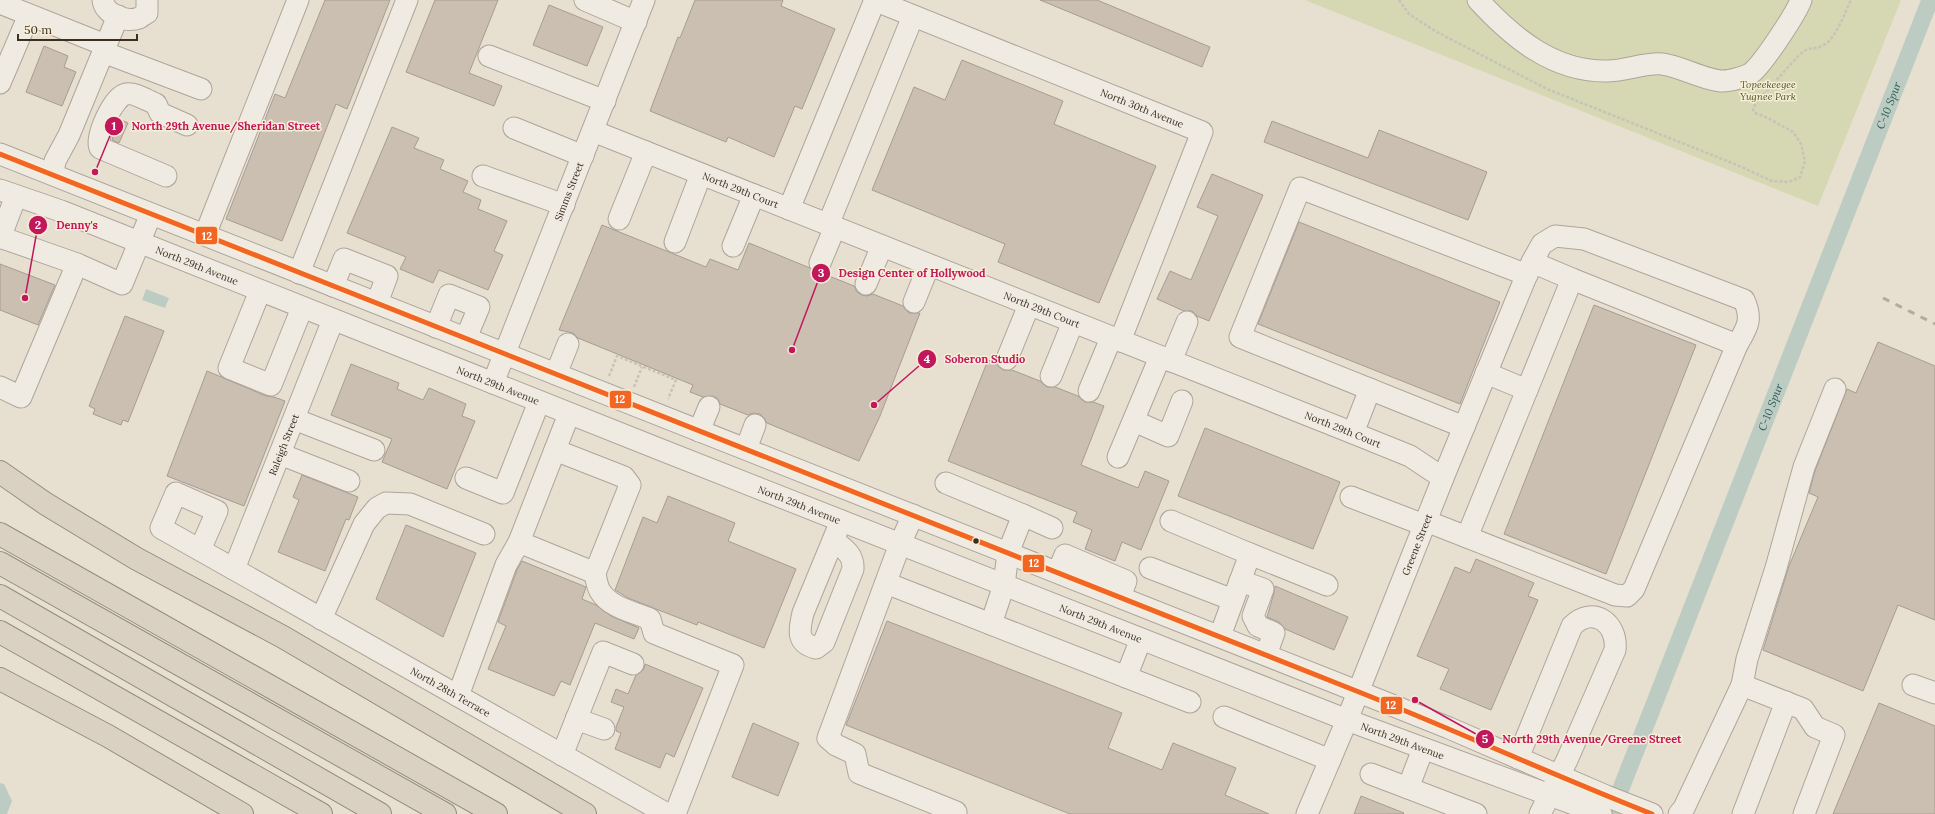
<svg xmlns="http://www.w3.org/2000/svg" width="1935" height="814" viewBox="0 0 1935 814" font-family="Lora,serif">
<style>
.green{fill:#d6d7b3}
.water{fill:#bcccc2}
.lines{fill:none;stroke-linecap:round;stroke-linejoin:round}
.canal{stroke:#bcccc2;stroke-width:17}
.building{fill:#cbbfb2;stroke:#a89c90}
.minor-casing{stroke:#ada599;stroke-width:23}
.highway-casing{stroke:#928b80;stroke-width:24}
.path{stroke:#c8c2b9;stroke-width:2.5;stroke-dasharray:3 2;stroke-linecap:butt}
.minor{stroke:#efebe3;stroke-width:21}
.highway{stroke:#dad1c2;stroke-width:22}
.rail{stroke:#afaaa2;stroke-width:3;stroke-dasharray:7 7;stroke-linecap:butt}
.bus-1-casing{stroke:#f7eed8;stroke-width:8}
.bus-1{stroke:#f26522;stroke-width:5}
.bus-dot{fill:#3d2e20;stroke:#f7eed8;stroke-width:1.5}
.labels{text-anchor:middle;stroke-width:3;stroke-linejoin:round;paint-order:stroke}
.park-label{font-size:10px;font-style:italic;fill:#4d5a26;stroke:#f7eed8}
.street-label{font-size:10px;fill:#3d2e20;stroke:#f7eed8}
.water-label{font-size:11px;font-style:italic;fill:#2f5d5a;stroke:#f7eed8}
.leader{fill:none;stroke:#c2185b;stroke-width:1.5}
.callout-dot{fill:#c2185b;stroke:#f7eed8;stroke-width:1.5}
.mark-label{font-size:12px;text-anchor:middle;font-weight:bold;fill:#fff}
.callout-label{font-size:11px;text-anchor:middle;font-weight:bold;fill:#c2185b;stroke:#f7eed8;stroke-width:3;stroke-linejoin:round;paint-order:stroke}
.line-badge{stroke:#f7eed8;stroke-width:1.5}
.badge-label{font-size:11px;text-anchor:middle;font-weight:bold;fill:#fff}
</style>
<rect width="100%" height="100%" fill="#e7e0d1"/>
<polygon class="green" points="1305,0 1901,0 1818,206"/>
<g class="water">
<polygon points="146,289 169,298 165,308 142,300"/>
<polygon points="0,783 4,784 12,801 7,814 0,814"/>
</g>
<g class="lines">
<path class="canal" id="s1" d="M1611,814L1930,0"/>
</g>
<g class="building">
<polygon points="325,0 390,0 347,109 336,104 282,241 226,219 275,94 285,98"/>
<polygon points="435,0 498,0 469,73 502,86 494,106 406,72"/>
<polygon points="695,0 783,0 781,6 835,29 802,109 795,106 774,157 728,137 726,142 650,111 678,37 680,38"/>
<polygon points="1040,0 1097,0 1210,47 1202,67"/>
<polygon points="549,5 603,27 587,66 533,45"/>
<polygon points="44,46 68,56 64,67 76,72 62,106 26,92"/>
<polygon points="962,60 1063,101 1054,124 1156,166 1099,303 998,262 1005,244 872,190 914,87 945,100"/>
<polygon points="119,119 128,123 119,143 112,140"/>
<polygon points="1272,121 1368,158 1379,130 1487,172 1468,220 1264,142"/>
<polygon points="392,127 419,138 414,148 444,160 440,169 468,181 463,192 481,200 478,209 507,221 494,251 503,255 488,290 439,270 433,283 400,269 406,257 347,233"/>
<polygon points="1212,174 1263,195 1209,321 1197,316 1192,311 1184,311 1157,299 1170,271 1191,280 1218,216 1197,207"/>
<polygon points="1299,222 1500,302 1460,404 1258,324"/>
<polygon points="602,225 706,267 710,259 738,270 749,243 810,268 816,274 824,274 854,286 857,292 862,295 867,296 873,294 903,306 909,313 920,313 880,416 859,461 767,423 764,418 760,414 753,413 748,415 720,404 718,399 713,396 703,397 690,392 693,385 578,338 573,333 559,330"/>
<polygon points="0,264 55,285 38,325 0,310"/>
<polygon points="1594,305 1696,345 1606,574 1504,534"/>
<polygon points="125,316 164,331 128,422 123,420 121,425 93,414 95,409 89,406"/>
<polygon points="1878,342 1935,366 1935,620 1898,605 1863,691 1763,650 1789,566 1818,497 1809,493 1815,471 1847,389 1856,393"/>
<polygon points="988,360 996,363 1003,370 1012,370 1040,381 1047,387 1055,387 1078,396 1085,402 1093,402 1104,406 1081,465 1138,488 1145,471 1169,481 1141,550 1122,542 1115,561 1085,549 1092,530 1073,522 1077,512 948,461"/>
<polygon points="351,364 399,383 397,389 423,400 429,388 466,404 462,416 475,421 447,489 382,462 392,439 331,415"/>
<polygon points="207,371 266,396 274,397 285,401 244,506 167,476"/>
<polygon points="1205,428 1340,482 1313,549 1178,496"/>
<polygon points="302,475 358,497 349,520 346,519 325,571 278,552 299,500 293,497"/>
<polygon points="668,496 735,523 728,541 796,569 764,648 698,622 697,625 628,598 615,590 643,517 657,523"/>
<polygon points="406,525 476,553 443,637 376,599"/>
<polygon points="1476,559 1534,583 1528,596 1538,600 1491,710 1440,689 1449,669 1417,656 1455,567 1470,573"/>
<polygon points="522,561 586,587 582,599 596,605 611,616 639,628 634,639 595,623 570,685 561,681 554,696 488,669 506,626 498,622 517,570"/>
<polygon points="1275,586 1348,617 1334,650 1285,629 1279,622 1267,617 1274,593"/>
<polygon points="887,621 1122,713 1108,748 1162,770 1173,743 1236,768 1225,795 1269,814 1070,814 846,725"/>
<polygon points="645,664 703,688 674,757 666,753 660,768 615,749 621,733 616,731 616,727 624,707 611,702 616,689 628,694 636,675 644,669"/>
<polygon points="1879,703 1935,726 1935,814 1833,814"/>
<polygon points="753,723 799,743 778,796 732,777"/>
<polygon points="1361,796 1404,813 1403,814 1354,814"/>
</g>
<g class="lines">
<g class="minor-casing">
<g id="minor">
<path d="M103,0C104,14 126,23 139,18C141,17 144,14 147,13V0"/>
<polyline points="585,0 636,22"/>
<path id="s2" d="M874,0L1202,132L1120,341"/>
<path d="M1478,0C1512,37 1552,71 1605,71C1623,72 1646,62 1662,64C1680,66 1706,81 1723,81C1730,81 1744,77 1750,74C1761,67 1796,14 1801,0"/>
<polyline points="0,3 105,45"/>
<polyline points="103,52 201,89"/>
<polyline points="489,56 605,101"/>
<polyline points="0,83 29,15"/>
<polyline points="514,128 583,156"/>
<path id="s3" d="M593,131L1353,433L1410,456L1443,478"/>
<polyline points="0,154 1359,692 1449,728 1606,796 1652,814"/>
<polyline points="53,174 55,161 69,135 118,16"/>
<path d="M166,176L100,148C95,137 113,97 126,94C135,92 148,101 156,104L160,113L187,125"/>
<polyline points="483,176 564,205"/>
<path id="s4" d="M0,190L61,211L659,449L1347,720L1601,814"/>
<polyline points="789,209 875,0"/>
<polyline points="619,219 646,152"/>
<polyline points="828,225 913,16"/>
<polyline points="205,235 298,0"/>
<polyline points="0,237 77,264 122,284 151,214"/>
<polyline points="0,238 16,196"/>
<polyline points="675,242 701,174"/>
<polyline points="733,246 754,195"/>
<path d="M1532,262L1542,244L1555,236L1584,239L1744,300C1753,320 1747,328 1737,345"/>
<polyline points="820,263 835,227"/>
<polyline points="299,273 407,0"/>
<polyline points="866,284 882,246"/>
<polyline points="333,286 344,259 387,276 377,303"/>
<polyline points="260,291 229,368 271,385 302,308"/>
<polyline points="914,302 929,265"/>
<polyline points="436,327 449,295 479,307 466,338"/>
<polyline points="1007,359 1029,305"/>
<polyline points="1171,361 1187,322"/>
<polyline points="556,374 568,344"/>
<polyline points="1051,376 1073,322"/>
<path id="s5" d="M493,383L644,0"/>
<polyline points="0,387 21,397 77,264"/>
<polyline points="1089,391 1111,338"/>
<polyline points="294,419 374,450"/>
<polyline points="1134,421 1168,436 1182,401"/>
<polyline points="1464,427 1240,337 1300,188 1527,275"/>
<polyline points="699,431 709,407"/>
<polyline points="1353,433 1370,389"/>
<polyline points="746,449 755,425"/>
<polyline points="555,450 624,477 630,485 595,573"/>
<polyline points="280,454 349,481"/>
<polyline points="1118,457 1160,357"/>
<polyline points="466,478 503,493 539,402"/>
<polyline points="946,483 1023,515 1008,553 1004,585 991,624"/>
<polyline points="1351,497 1424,525"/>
<polyline points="913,515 900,544 828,738 836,745 855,754 859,773 956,812"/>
<polyline points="1023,515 1052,528"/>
<polyline points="1171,521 1250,554 1220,636"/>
<polyline points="1426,521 1615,595 1627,596 1634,589 1737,345 1572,279 1527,390 1486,373"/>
<polyline points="1467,537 1527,390"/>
<path d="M833,540C843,548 854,554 853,569L824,642L816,648C796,643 799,630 803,613L841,521"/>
<path d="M519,542L595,573C596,579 597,586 600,591C610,608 634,612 650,619L654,633L733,665L675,814"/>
<path id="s6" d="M200,550L161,528L176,493L217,511L200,550L667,814"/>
<polyline points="1250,554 1327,585"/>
<polyline points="1150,568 1233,600"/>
<path id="s7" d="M234,569L333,320"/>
<polyline points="1058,572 1065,555 1126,581 1120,597"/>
<polyline points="1240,581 1263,589 1253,616 1258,626 1274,633 1266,655"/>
<polyline points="886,583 1190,702"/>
<polyline points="321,619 364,524 377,508 386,503 410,504 484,534"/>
<polyline points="1126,677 1141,639"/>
<polyline points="1742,685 1747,659 1776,568 1804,467 1835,389"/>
<polyline points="1913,685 1935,693"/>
<polyline points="458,696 506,565 519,542 569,414"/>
<polyline points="1224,717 1330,760"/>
<polyline points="576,719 604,729"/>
<polyline points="1423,749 1408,788 1476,814"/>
<polyline points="562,755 603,652 633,664"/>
<path d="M1518,758L1572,626C1593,605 1618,623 1615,650L1567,760L1540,814"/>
<polyline points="1371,774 1408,788"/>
<path id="s8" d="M1307,814L1347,720L1443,478L1532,262L1572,279"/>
<polyline points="1679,814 1684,808 1742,685 1803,709 1815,727 1834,735 1804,814"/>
<polyline points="1743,814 1786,702"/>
</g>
</g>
<g class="highway-casing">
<g id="highway">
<polyline points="0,472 46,504 137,559 283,637 585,814"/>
<polyline points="0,534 496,814"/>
<polyline points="0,563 445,814"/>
<polyline points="0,596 380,814"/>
<polyline points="0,632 321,814"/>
<polyline points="0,679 108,736 242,814"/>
</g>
</g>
<g class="path">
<path d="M1399,0L1409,14L1435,31L1547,89L1737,165L1772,181L1789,182L1800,177L1805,161L1801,144L1793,132L1768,118L1755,113L1753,109L1756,103L1799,55C1809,46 1812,50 1822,46C1835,41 1845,12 1851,0"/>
<polyline points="609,376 617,356 676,380 668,399"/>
<polyline points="634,387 642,367"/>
</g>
<use href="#minor" class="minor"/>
<use href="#highway" class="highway"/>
<polyline class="rail" points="1883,298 1935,324"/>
<g class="bus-1-casing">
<path id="bus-1" d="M0,154L1359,692C1457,731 1553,775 1652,814"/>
</g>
<use href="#bus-1" class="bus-1"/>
</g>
<circle class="bus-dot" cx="976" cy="541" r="3.5"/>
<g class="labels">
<g class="park-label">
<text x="1768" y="88">Topeekeegee<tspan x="1768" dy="12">Yugnee Park</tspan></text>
</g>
<g class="street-label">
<text dy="4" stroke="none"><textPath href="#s2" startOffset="289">North 30th Avenue</textPath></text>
<text dy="4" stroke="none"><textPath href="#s3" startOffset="159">North 29th Court</textPath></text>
<text dy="4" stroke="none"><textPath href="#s5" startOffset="206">Simms Street</textPath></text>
<text dy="4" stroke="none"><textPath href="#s4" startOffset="211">North 29th Avenue</textPath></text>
<text dy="4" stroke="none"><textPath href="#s3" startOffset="483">North 29th Court</textPath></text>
<text dy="4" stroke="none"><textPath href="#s4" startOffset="535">North 29th Avenue</textPath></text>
<text dy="4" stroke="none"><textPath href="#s3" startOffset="807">North 29th Court</textPath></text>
<text dy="4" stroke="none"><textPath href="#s7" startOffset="134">Raleigh Street</textPath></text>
<text dy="4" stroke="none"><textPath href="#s4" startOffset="859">North 29th Avenue</textPath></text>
<text dy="4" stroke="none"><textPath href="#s8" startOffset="291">Greene Street</textPath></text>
<text dy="4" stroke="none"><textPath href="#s4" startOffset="1183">North 29th Avenue</textPath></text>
<text dy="4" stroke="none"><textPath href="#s6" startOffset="458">North 28th Terrace</textPath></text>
<text dy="4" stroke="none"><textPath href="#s4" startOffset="1507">North 29th Avenue</textPath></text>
</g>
<g class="water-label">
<text dy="4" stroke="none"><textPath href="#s1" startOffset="761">C-10 Spur</textPath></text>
<text dy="4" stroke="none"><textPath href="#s1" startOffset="437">C-10 Spur</textPath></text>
</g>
</g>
<path class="leader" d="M95 172L114 126M25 298L38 225M792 350L821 273M874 405L927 359M1415 700L1485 739"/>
<g class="callout-dot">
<circle cx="95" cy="172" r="4"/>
<circle cx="25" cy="298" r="4"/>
<circle cx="792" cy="350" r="4"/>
<circle cx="874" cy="405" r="4"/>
<circle cx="1415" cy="700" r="4"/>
<circle cx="114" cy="126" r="10"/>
<circle cx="38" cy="225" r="10"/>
<circle cx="821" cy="273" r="10"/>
<circle cx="927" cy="359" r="10"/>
<circle cx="1485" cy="739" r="10"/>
</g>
<g class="mark-label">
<text x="114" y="130">1</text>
<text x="38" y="229">2</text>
<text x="821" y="277">3</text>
<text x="927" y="363">4</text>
<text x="1485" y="743">5</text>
</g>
<g class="callout-label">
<text x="226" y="130">North 29th Avenue/Sheridan Street</text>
<text x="77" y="229">Denny's</text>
<text x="912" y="277">Design Center of Hollywood</text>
<text x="985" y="363">Soberon Studio</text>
<text x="1592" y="743">North 29th Avenue/Greene Street</text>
</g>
<g class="line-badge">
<rect x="195" y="226" width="23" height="19" rx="4" fill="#f26522"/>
<rect x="609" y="390" width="23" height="19" rx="4" fill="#f26522"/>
<rect x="1022" y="554" width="23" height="19" rx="4" fill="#f26522"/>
<rect x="1380" y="696" width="23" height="19" rx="4" fill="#f26522"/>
</g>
<g class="badge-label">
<text x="207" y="240">12</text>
<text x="620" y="403">12</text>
<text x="1034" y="567">12</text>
<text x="1391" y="709">12</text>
</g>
<path d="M18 34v6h119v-6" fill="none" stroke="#3d2e20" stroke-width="2"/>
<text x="24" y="34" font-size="12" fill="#3d2e20" stroke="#f7eed8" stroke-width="3" paint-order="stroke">50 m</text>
</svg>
